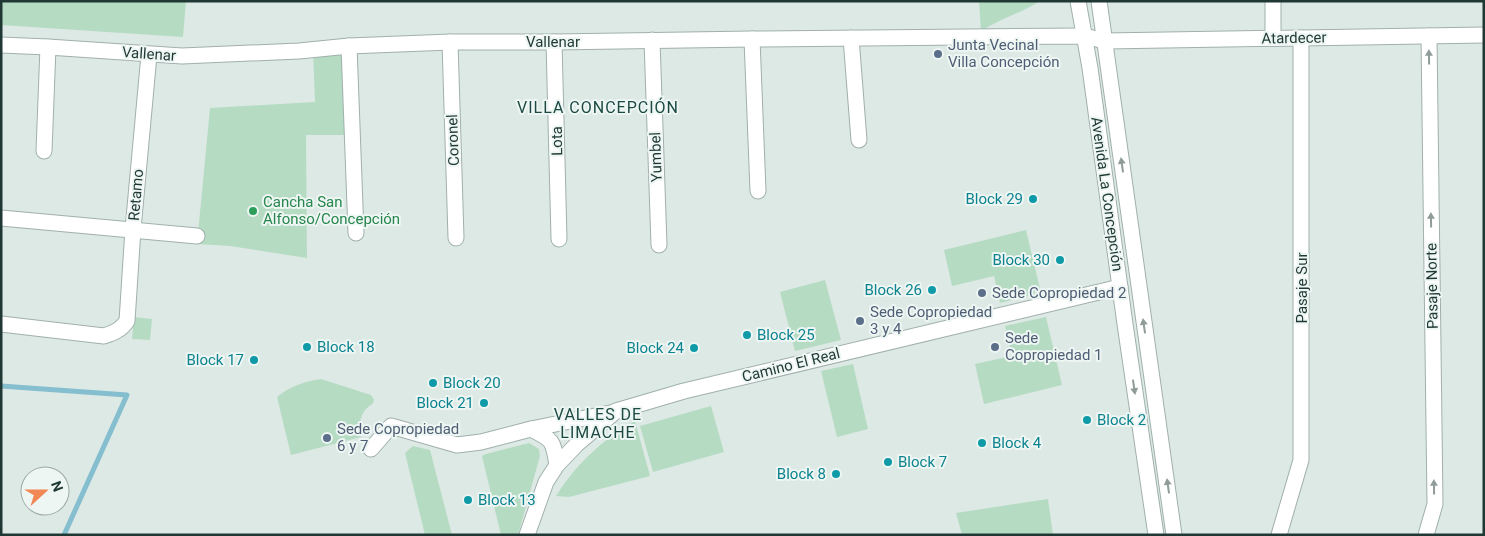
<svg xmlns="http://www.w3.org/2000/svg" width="1485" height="536" viewBox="0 0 1485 536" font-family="Roboto,sans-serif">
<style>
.green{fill:#b6dbc3}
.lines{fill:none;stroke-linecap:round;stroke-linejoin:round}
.stream{stroke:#85becf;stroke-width:5}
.minor-casing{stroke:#a0b0ac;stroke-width:17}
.minor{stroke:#fff;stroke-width:15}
.oneway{fill:#8f9c9a}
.service-dot{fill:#5c6f8a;stroke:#eef6f3;stroke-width:2}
.culture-dot{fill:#0f9aa8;stroke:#eef6f3;stroke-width:2}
.leisure-dot{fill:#2e9e5b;stroke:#eef6f3;stroke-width:2}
.labels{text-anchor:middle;stroke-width:4;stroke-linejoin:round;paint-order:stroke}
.street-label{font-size:15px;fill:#1f3834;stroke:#eef6f3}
.service-label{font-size:15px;fill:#4e5e75;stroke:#eef6f3;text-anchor:start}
.culture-label{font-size:15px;fill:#0d838f;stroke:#eef6f3;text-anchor:end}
.leisure-label{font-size:15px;fill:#27864d;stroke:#eef6f3;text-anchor:start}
.neighbourhood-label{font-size:16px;letter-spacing:1px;fill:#1c4a43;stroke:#eef6f3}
</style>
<rect width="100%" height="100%" fill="#dde9e5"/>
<g class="green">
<polygon points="1,1 186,1 183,37 1,25"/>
<path d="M979,1H1040C1021,13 1000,19 981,31Z"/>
<polygon points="345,51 345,135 306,135 307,258 230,246 197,244 210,108 315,102 313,52"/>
<polygon points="1026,230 1041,293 1000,303 994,276 952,286 944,250"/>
<polygon points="825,280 841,340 795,351 780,292"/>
<polygon points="134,317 152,319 150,340 132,339"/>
<polygon points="1046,317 1062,385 984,404 975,364 1012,356 1005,326"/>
<polygon points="853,364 868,429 837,437 821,371"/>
<path d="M321,379L371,395L374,400C373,405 370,405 366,409C359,417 359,426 361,437L291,455L277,397C289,387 305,381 321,379Z"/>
<polygon points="711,406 724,452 653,472 640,426"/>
<path d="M635,421L650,476L569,497L556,496C577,463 601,441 635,421Z"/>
<polygon points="529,443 539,449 540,456 518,535 501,535 482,456 486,454"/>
<polygon points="413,446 430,450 452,535 425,535 405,453"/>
<polygon points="1048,499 1053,535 962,535 956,513"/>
</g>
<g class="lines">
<polyline class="stream" points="1,386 127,395 64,535"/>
<g class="minor-casing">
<g id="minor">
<polyline points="1078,1 1090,68 1125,324 1156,535"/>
<polyline points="1099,1 1174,535"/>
<polyline points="1273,1 1273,38"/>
<polyline points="851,38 859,140"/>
<polyline points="752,39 758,191"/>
<polyline points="652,40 659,245"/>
<polyline points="450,42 456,238"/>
<polyline points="554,42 559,239"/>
<polyline points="1,45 48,47 182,56 299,51 349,46 450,42 554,42 752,39 1084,36 1105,41 1484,35"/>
<polyline points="349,46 356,233"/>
<polyline points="44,151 48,47"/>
<polyline points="1,218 197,236"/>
<path d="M1,324L104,336C113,333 121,330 127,321L133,229L149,55"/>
<path d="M531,429C553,440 553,440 557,465"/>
<polyline points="371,449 391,426 457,445 481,442 531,429 615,412"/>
<polyline points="527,535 546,482 557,465 577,444 616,411 684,391 1120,287"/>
<polyline points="1279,535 1301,460 1301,38"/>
<polyline points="1426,535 1435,504 1429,36"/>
</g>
</g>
<use href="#minor" class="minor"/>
</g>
<defs><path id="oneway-solid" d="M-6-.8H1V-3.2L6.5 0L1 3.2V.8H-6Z" transform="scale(1.25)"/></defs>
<g class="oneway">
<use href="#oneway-solid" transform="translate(1429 57) rotate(-91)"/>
<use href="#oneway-solid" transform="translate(1122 165) rotate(-98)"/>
<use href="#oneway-solid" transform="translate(1431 220) rotate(-91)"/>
<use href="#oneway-solid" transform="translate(1144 326) rotate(-98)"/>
<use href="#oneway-solid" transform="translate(1134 387) rotate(82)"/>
<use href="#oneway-solid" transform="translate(1168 486) rotate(-98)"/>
<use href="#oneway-solid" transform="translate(1434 487) rotate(-91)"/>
</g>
<g class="service-dot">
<circle cx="938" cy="54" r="5"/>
<circle cx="982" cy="293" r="5"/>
<circle cx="860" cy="321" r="5"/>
<circle cx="995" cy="347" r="5"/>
<circle cx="327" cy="438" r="5"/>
</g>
<g class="culture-dot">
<circle cx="1033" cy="199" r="5"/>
<circle cx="1060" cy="260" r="5"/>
<circle cx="932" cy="290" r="5"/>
<circle cx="747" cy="335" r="5"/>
<circle cx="307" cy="347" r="5"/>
<circle cx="694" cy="348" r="5"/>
<circle cx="254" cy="360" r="5"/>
<circle cx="433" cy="383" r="5"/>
<circle cx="484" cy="403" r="5"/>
<circle cx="1087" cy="420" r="5"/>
<circle cx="982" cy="443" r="5"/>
<circle cx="888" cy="462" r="5"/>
<circle cx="836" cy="474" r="5"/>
<circle cx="468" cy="500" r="5"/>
</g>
<circle class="leisure-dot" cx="253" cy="211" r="5"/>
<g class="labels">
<g class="street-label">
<text transform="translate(1294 38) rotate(-1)" y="5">Atardecer</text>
<text x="553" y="47">Vallenar</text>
<text transform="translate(149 54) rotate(4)" y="5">Vallenar</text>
<text transform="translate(453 140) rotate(-92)" y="5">Coronel</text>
<text transform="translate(557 141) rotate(-91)" y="5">Lota</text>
<text transform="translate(656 157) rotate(-92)" y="5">Yumbel</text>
<text transform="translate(1107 194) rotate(82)" y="5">Avenida La Concepción</text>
<text transform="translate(136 195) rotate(-85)" y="5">Retamo</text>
<text transform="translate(1432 286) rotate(-91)" y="5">Pasaje Norte</text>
<text transform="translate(1302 288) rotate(-90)" y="5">Pasaje Sur</text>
<text transform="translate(791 365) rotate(-14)" y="5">Camino El Real</text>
</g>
<g class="service-label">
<text x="948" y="50">Junta Vecinal<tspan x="948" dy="17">Villa Concepción</tspan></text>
<text x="992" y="298">Sede Copropiedad 2</text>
<text x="870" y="317">Sede Copropiedad<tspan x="870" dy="17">3 y 4</tspan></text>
<text x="1005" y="343">Sede<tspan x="1005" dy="17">Copropiedad 1</tspan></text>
<text x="337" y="434">Sede Copropiedad<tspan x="337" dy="17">6 y 7</tspan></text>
</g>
<g class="culture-label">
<text x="1023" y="204">Block 29</text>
<text x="1050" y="265">Block 30</text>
<text x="922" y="295">Block 26</text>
<text x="757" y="340" text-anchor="start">Block 25</text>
<text x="317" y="352" text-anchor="start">Block 18</text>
<text x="684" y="353">Block 24</text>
<text x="244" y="365">Block 17</text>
<text x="443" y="388" text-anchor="start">Block 20</text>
<text x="474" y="408">Block 21</text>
<text x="1097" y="425" text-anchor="start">Block 2</text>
<text x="992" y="448" text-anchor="start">Block 4</text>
<text x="898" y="467" text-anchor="start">Block 7</text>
<text x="826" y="479">Block 8</text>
<text x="478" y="505" text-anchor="start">Block 13</text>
</g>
<g class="leisure-label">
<text x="263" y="207">Cancha San<tspan x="263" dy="17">Alfonso/Concepción</tspan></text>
</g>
<g class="neighbourhood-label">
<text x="598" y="113">VILLA CONCEPCIÓN</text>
<text x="598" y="420">VALLES DE<tspan x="598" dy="18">LIMACHE</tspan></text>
</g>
</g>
<rect width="1485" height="536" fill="none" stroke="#1f3834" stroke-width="5"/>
<g transform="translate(45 491) rotate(69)"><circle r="24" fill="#eef6f3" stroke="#9baaa7"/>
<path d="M0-4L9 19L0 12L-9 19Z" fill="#f18754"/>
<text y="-8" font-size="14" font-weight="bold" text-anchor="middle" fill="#1f3834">N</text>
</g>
</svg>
